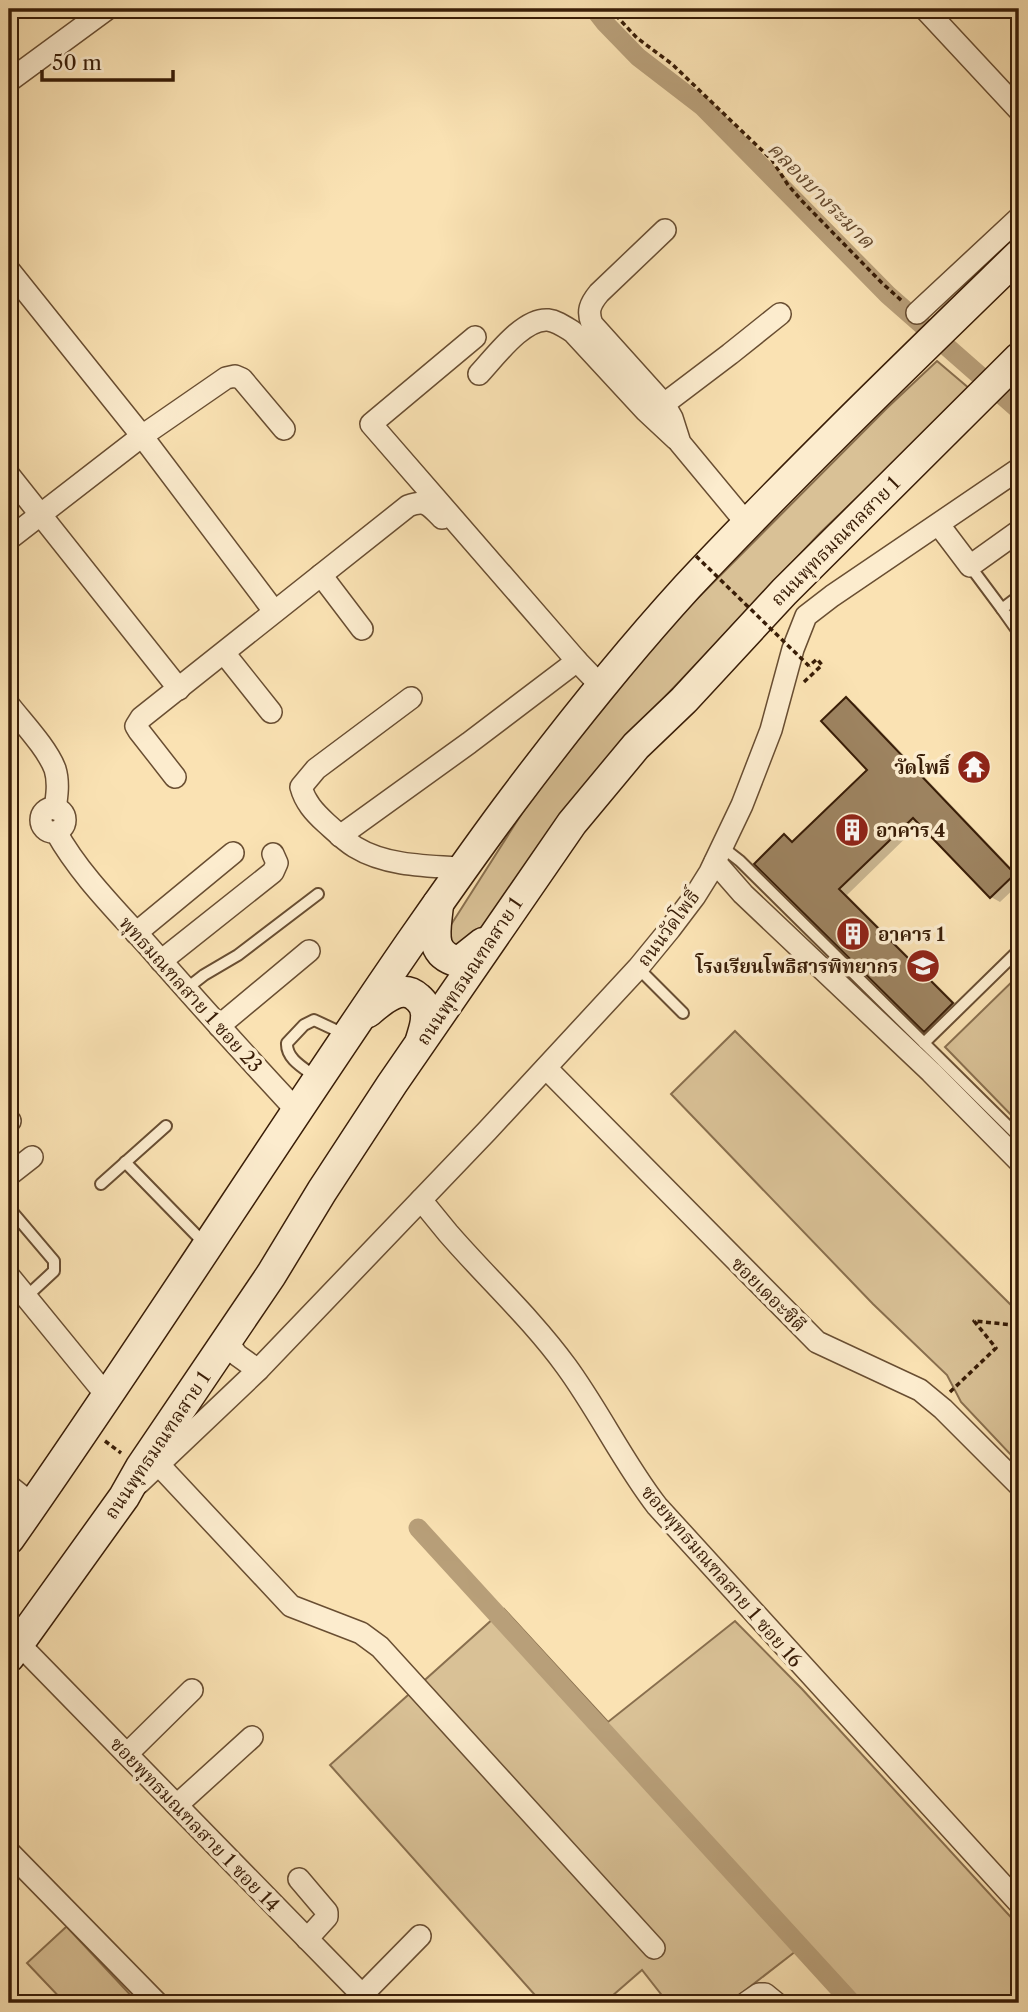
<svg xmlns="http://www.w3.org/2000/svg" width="1028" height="2012" viewBox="0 0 1028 2012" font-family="'Libre Caslon Text','Noto Serif Thai',serif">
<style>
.green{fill:#d9c196;stroke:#896f4e;stroke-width:2}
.shadow{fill:#0003}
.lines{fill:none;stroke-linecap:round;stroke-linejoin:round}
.canal{stroke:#b89f79;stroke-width:19}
.building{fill:#9d8360;stroke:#391d07;stroke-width:2}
.lane-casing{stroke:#694e32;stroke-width:14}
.street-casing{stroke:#694e32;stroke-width:24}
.secondary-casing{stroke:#391d07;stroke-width:33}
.path{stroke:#391d07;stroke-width:3.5;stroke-dasharray:5 3.5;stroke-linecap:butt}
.lane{stroke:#fcecce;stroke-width:10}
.street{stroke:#fcecce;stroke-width:21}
.secondary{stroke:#fcecce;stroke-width:30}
.path-bridge{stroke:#391d07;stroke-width:3.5;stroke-dasharray:5 3.5;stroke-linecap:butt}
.labels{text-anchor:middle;stroke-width:7;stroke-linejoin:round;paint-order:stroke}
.street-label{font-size:19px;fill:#391d07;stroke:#fcecce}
.poi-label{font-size:19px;font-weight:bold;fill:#391d07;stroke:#fcecce;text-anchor:end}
.water-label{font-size:21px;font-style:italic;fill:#654a2f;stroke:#fcecce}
</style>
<rect width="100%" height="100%" fill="#fae2b3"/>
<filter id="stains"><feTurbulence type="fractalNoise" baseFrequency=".00286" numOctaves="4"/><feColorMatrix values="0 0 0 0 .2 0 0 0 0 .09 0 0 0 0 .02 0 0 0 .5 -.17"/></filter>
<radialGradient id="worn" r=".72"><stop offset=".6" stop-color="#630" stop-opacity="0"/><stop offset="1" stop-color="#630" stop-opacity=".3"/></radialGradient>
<g class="green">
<polygon points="937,361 970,389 820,533 626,738 471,945 455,951 447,931 533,796 668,628 887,408"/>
<polygon points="1019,975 1019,1123 945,1047"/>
<polygon points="735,1031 1019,1313 1019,1458 1011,1455 961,1402 947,1375 873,1304 671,1094"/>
<polygon points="504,1609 608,1722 735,1621 802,1689 1019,1926 1019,2003 841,2003 796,1951 729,2003 668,2003 642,1970 604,2003 542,2003 330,1765"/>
<polygon points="66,1927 67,1927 138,2003 65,2003 27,1963"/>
</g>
<polygon class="shadow" points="846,699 855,704 1019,876 1019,884 1000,902 991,897 921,823 847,895 961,1009 934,1036 925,1031 784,836 794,842 870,770"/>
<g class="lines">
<g class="canal">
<polyline points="594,9 605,23 638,57 703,107 888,295 1019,410"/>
<polyline points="418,1528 852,2003"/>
</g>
</g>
<polygon class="building" points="846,697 1015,874 990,898 913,818 839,889 953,1003 924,1032 754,864 784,834 792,842 867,770 821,721"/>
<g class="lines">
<g class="lane-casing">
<g id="lane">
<polyline points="970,566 1002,609"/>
<polyline points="1019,596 1002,609 1019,633"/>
<polyline points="722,847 740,861 1019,1137"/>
<polyline points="638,968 683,1013"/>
<polyline points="186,989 204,975 238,955 318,894"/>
<polyline points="924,1043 1019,950"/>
<path d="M316,1077C304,1068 286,1059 287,1043L304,1025L314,1020L344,1034"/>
<polyline points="125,1162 205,1244"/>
<polyline points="101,1184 166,1126"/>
<polyline points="9,1208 54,1261 54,1271 26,1297"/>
</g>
</g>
<g class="street-casing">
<g id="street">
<polyline points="925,9 1019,110"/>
<polyline points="9,81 107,9"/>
<polyline points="9,270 142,436 274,611"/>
<polyline points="917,313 1019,218"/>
<polyline points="475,337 371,424 577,661 602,687"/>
<path d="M479,374C495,357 523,318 548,320C557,321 565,327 573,332L646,411L676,439"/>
<path d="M664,404L592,324C587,311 590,304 599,293L665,230"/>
<polyline points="9,475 179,689"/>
<polyline points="748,525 680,443 672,418 664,404 730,354 780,314"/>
<polyline points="939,525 970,566 1019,531"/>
<polyline points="9,539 142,436 226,378 235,376 242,379 284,429"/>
<polyline points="321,575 362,629"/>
<polyline points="224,653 271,712"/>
<path d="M411,698L316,769L301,787C305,802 314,812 326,823C335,831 344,840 355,847C386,866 427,866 462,868"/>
<path d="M9,705C23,723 47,748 55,769C59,782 57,796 55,809"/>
<path d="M175,777L139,731L136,726L141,718L408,506C426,499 429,505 442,518"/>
<circle cx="53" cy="820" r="12"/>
<path d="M56,832C80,875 117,911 150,948C198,1003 247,1057 297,1111"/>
<polyline points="340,836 469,743 577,661"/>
<polyline points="715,862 743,894 931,1072 1019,1161"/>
<polyline points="136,933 233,853"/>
<polyline points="161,961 273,872 277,863 273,854"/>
<polyline points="219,1026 309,951"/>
<polyline points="546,1068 817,1342 920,1390 943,1409 1019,1485"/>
<polyline points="9,1122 10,1121"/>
<polyline points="9,1175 32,1157"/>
<path d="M421,1200C430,1211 439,1222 448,1233C487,1278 531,1318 566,1366C599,1411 623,1462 657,1506L1019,1903"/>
<polyline points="9,1276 107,1396"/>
<polyline points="227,1341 237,1355 258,1370"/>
<polyline points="159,1465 291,1606 361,1633 380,1647 654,1948"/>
<polyline points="139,1483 258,1370 487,1131 638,968 670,929 695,896 710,872 742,805 771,730 793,649 806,616 832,596 1019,469"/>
<polyline points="9,1486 33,1505"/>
<polyline points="19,1644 370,2003"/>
<polyline points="127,1754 192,1690"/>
<polyline points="177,1805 252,1737"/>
<polyline points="9,1852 157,2003"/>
<polyline points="299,1879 327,1912 327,1917 307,1939"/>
<polyline points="362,1995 420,1936"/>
<polyline points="746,2003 759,1994 765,1994 776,2003"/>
</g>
</g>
<g class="secondary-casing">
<g id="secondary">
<path d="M438,904C436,930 427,954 459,962L483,943"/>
<path d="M368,1012C381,1001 401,982 418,998C424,1003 427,1009 426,1018C426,1025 423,1033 421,1040"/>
<path d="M9,1539C146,1344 274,1141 409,945C444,895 478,846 515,797C569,725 626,654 687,587C794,473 907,364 1019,255"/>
<polyline points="9,1657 124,1497 141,1467 271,1275 322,1191 392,1084 572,823 636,746 684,700 784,592 1019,358"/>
</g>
</g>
<g class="path">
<polyline points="610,9 637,38 672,64 772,160 788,185 802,201 882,283 902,301"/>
<polyline points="804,682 822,665 817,659 809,666"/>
<polyline points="950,1392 996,1348 974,1321 1014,1325 1019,1330"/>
<polyline points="105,1441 121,1453"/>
</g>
<use href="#lane" class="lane"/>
<use href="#street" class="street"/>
<use href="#secondary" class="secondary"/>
<polyline class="path-bridge" points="696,556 809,666"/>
</g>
<defs>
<g id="temple-disc" transform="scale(1.75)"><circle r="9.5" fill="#8f2418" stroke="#fcecce"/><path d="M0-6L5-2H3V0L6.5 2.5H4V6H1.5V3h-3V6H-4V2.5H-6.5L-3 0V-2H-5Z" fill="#fff"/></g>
<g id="building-disc" transform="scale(1.75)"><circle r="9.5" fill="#8f2418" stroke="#fcecce"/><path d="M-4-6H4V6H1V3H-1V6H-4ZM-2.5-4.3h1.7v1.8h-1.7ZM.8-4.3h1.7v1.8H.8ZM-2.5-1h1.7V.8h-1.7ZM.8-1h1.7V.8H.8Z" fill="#fff"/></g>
<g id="school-disc" transform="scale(1.75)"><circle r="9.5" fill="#8f2418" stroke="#fcecce"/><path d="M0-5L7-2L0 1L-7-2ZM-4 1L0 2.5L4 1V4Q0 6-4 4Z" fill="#fff"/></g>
</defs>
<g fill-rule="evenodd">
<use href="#temple-disc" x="974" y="767"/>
<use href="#building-disc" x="852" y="830"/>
<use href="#building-disc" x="853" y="934"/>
<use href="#school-disc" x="923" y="966"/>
</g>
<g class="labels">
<g class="street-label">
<text transform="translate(835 541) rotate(-45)" y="7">ถนนพุทธมณฑลสาย 1</text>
<text transform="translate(668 928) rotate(-53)" y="7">ถนนวัดโพธิ์</text>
<text transform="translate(469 971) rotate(-56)" y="7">ถนนพุทธมณฑลสาย 1</text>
<text transform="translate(191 994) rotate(48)" y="7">พุทธมณฑลสาย 1 ซอย 23</text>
<text transform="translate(769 1294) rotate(45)" y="7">ซอยเดอะซิตี</text>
<text transform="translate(157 1445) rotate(-56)" y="7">ถนนพุทธมณฑลสาย 1</text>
<text transform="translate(722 1576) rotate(49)" y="7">ซอยพุทธมณฑลสาย 1 ซอย 16</text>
<text transform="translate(195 1824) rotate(46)" y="7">ซอยพุทธมณฑลสาย 1 ซอย 14</text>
</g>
<g class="poi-label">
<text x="950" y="774">วัดโพธิ์</text>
<text x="876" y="837" text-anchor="start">อาคาร 4</text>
<text x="878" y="941" text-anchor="start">อาคาร 1</text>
<text x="898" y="973">โรงเรียนโพธิสารพิทยากร</text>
</g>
<g class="water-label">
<text transform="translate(821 195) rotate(45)" y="7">คลองบางระมาด</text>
</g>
</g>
<rect width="1028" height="2012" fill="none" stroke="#fae2b3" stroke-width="35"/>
<rect x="10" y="10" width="1007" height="1991" fill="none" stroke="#391d07" stroke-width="3.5"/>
<rect x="18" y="18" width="993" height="1977" fill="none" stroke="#391d07" stroke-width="2"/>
<path d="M42 70v10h131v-10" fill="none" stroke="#391d07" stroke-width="3.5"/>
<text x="52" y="70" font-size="21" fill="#391d07" stroke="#fcecce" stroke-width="5" paint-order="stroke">50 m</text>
<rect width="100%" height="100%" filter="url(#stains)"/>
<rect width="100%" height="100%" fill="url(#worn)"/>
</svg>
